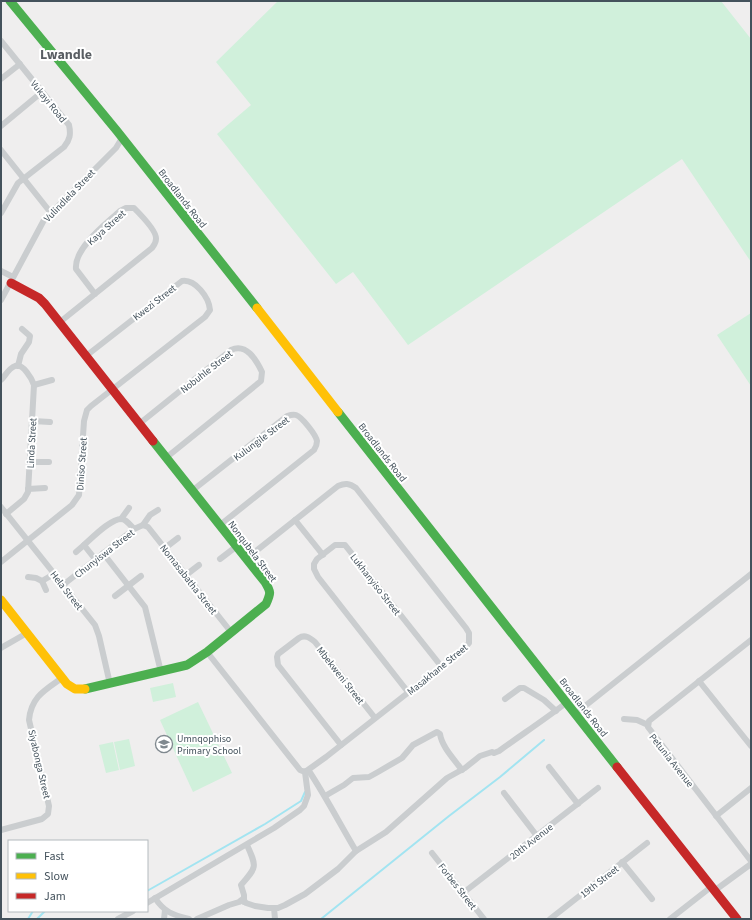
<svg xmlns="http://www.w3.org/2000/svg" width="752" height="920" viewBox="0 0 752 920" font-family="'Source Sans 3',sans-serif">
<style>
.green{fill:#d0f0db}
.lines{fill:none;stroke-linecap:round;stroke-linejoin:round}
.stream{stroke:#a2e4f1;stroke-width:2}
.street{stroke:#cacdcf;stroke-width:6}
.fast{stroke:#4caf50;stroke-width:9}
.slow{stroke:#ffc107;stroke-width:9}
.jam{stroke:#c62828;stroke-width:9}
.labels{text-anchor:middle;stroke-width:4;stroke-linejoin:round;paint-order:stroke}
.street-label{font-size:10px;fill:#44525c;stroke:#fff}
.poi-label{font-size:10px;fill:#44525c;stroke:#fff;text-anchor:start}
.district-label{font-size:14px;font-weight:bold;fill:#595e63;stroke:#fff}
</style>
<rect width="100%" height="100%" fill="#efeeee"/>
<g class="green">
<polygon points="278,1 721,1 751,39 751,262 682,159 408,345 353,272 336,284 217,134 251,105 216,62"/>
<polygon points="751,313 751,386 717,335"/>
<polygon points="173,683 176,697 153,702 150,688"/>
<polygon points="198,702 232,773 193,792 160,720"/>
<polygon points="129,739 135,766 120,770 114,742"/>
<polygon points="113,742 119,770 106,773 99,745"/>
</g>
<g class="lines">
<g class="stream">
<polyline points="147,891 265,824 301,801 305,792"/>
<polyline points="28,919 33,911"/>
<polyline points="37,919 45,911"/>
<polyline points="321,919 449,816 500,777 544,740"/>
</g>
<g class="street">
<path d="M1,41L69,125C71,134 70,140 64,147L18,183L1,213"/>
<polyline points="1,79 20,64"/>
<polyline points="1,126 42,92"/>
<polyline points="1,150 51,213"/>
<polyline points="1,271 13,277"/>
<polyline points="1,300 44,220 116,148 122,138"/>
<path d="M60,322L152,248C154,245 156,243 156,239C157,231 140,214 134,208H126L120,211C106,224 74,248 76,269L95,294"/>
<polyline points="18,366 21,354 29,342 30,336 22,329"/>
<path d="M1,380C5,376 9,368 15,366C23,363 32,379 34,385L28,492L24,499L6,514"/>
<polyline points="34,385 52,380"/>
<polyline points="33,421 50,422"/>
<path d="M139,424L231,350C246,343 256,359 262,372L261,381L167,457"/>
<polyline points="30,462 49,462"/>
<polyline points="28,489 45,488"/>
<path d="M193,490L287,416C290,415 293,414 296,415C302,417 316,435 317,441C317,444 316,447 314,450L220,525"/>
<polyline points="1,507 95,625 99,636 110,684"/>
<polyline points="121,519 129,508"/>
<polyline points="295,520 323,555"/>
<polyline points="143,525 150,515 158,510"/>
<polyline points="165,548 178,538"/>
<polyline points="76,552 84,545"/>
<polyline points="103,553 145,607 161,672"/>
<path d="M95,559L84,545C92,538 111,518 122,519C127,520 131,526 134,529"/>
<polyline points="220,559 237,546"/>
<path d="M1,562L72,505L79,495L84,421L87,410L91,406L205,317L210,310C209,297 195,279 182,281L86,356"/>
<polyline points="186,575 199,565"/>
<polyline points="28,577 36,578 42,581 54,574"/>
<polyline points="42,581 46,590"/>
<polyline points="63,585 134,529 143,525 148,527 231,632"/>
<polyline points="115,596 141,576"/>
<polyline points="751,640 649,721 648,727 751,861"/>
<polyline points="1,648 27,633"/>
<path d="M207,652L300,770L305,772L326,757L465,648L469,643V633L466,628L356,488C349,483 345,483 338,486L246,559"/>
<polyline points="699,681 751,746"/>
<polyline points="408,692 318,577 314,569 314,564 317,559 335,545 345,545 441,666"/>
<polyline points="505,699 520,688 524,688 544,700 556,711"/>
<polyline points="575,714 751,574"/>
<polyline points="624,719 637,720 648,725"/>
<path d="M341,745L278,665L277,657L278,654L299,638C305,634 310,638 315,642L375,718"/>
<polyline points="549,767 578,804"/>
<path d="M309,771C326,797 340,824 356,851"/>
<polyline points="504,793 537,836"/>
<path d="M325,796L344,785L353,778L369,777L378,772L402,758L413,745L437,732L440,734C442,747 454,759 462,770"/>
<polyline points="716,816 751,788"/>
<path d="M1,830L42,819L48,814L49,806L29,720C31,697 45,690 62,678"/>
<polyline points="432,853 484,919"/>
<polyline points="622,862 652,899"/>
<polyline points="714,891 751,864"/>
<polyline points="463,893 598,788"/>
<path d="M155,898C164,912 173,915 189,919"/>
<path d="M244,902V895L241,885C257,867 257,867 247,845"/>
<polyline points="147,903 274,828 300,810 304,806 308,795 305,772"/>
<polyline points="274,908 275,919"/>
<polyline points="118,919 133,911"/>
<polyline points="164,919 165,910"/>
<path d="M197,919L229,905L239,902L243,899L246,903L255,906L268,908H278L285,905L305,894L338,869L356,851L386,832L447,778L465,768L480,756L492,752L494,753L499,751C521,735 544,720 566,703"/>
<polyline points="550,919 647,843"/>
<polyline points="670,919 711,887"/>
</g>
<g class="fast">
<polyline points="10,1 117,131 257,308"/>
<polyline points="338,412 617,767"/>
<path d="M85,689L187,665L207,652L266,604C271,593 271,592 265,582L153,441"/>
</g>
<g class="slow">
<polyline points="257,308 338,412"/>
<polyline points="1,600 67,684 75,689 85,689"/>
</g>
<g class="jam">
<polyline points="11,283 39,298 45,304 153,441"/>
<polyline points="617,767 737,919"/>
</g>
</g>
<defs>
<g id="school-ring" transform="scale(0.9)"><circle r="9.5" fill="#fff" stroke="#80898f" stroke-width="1.5"/><path d="M0-5L7-2L0 1L-7-2ZM-4 1L0 2.5L4 1V4Q0 6-4 4Z" fill="#80898f"/></g>
</defs>
<g fill-rule="evenodd">
<use href="#school-ring" x="164" y="744"/>
</g>
<g class="labels">
<g class="street-label">
<text transform="translate(49 101) rotate(51)" y="4">Vukayi Road</text>
<text transform="translate(69 195) rotate(-46)" y="4">Vulindlela Street</text>
<text transform="translate(183 198) rotate(52)" y="4">Broadlands Road</text>
<text transform="translate(106 227) rotate(-42)" y="4">Kaya Street</text>
<text transform="translate(154 302) rotate(-38)" y="4">Kwezi Street</text>
<text transform="translate(206 371) rotate(-38)" y="4">Nobuhle Street</text>
<text transform="translate(261 438) rotate(-37)" y="4">Kulungile Street</text>
<text transform="translate(31 443) rotate(-87)" y="4">Linda Street</text>
<text transform="translate(383 452) rotate(52)" y="4">Broadlands Road</text>
<text transform="translate(81 464) rotate(-86)" y="4">Diniso Street</text>
<text transform="translate(253 551) rotate(53)" y="4">Nonqubela Street</text>
<text transform="translate(104 553) rotate(-38)" y="4">Chunyiswa Street</text>
<text transform="translate(189 579) rotate(52)" y="4">Nomasabatha Street</text>
<text transform="translate(376 584) rotate(52)" y="4">Lukhanyiso Street</text>
<text transform="translate(67 590) rotate(52)" y="4">Hela Street</text>
<text transform="translate(437 669) rotate(-39)" y="4">Masakhane Street</text>
<text transform="translate(341 675) rotate(52)" y="4">Mbekweni Street</text>
<text transform="translate(584 707) rotate(52)" y="4">Broadlands Road</text>
<text transform="translate(672 760) rotate(52)" y="4">Petunia Avenue</text>
<text transform="translate(40 764) rotate(77)" y="4">Siyabonga Street</text>
<text transform="translate(531 841) rotate(-38)" y="4">20th Avenue</text>
<text transform="translate(599 881) rotate(-38)" y="4">19th Street</text>
<text transform="translate(458 886) rotate(52)" y="4">Forbes Street</text>
</g>
<g class="poi-label">
<text x="177" y="742">Umnqophiso<tspan x="177" dy="12">Primary School</tspan></text>
</g>
<g class="district-label">
<text x="66" y="59">Lwandle</text>
</g>
</g>
<rect width="752" height="920" fill="none" stroke="#44525c" stroke-width="4"/>
<rect x="8" y="840" width="140" height="72" fill="#ffffff" stroke="#b4babe"/>
<rect x="16" y="853" width="20" height="6" fill="#4caf50" stroke="#b4babe"/>
<text x="44" y="860" font-size="12" fill="#44525c">Fast</text>
<rect x="16" y="873" width="20" height="6" fill="#ffc107" stroke="#b4babe"/>
<text x="44" y="880" font-size="12" fill="#44525c">Slow</text>
<rect x="16" y="893" width="20" height="6" fill="#c62828" stroke="#b4babe"/>
<text x="44" y="900" font-size="12" fill="#44525c">Jam</text>
</svg>
